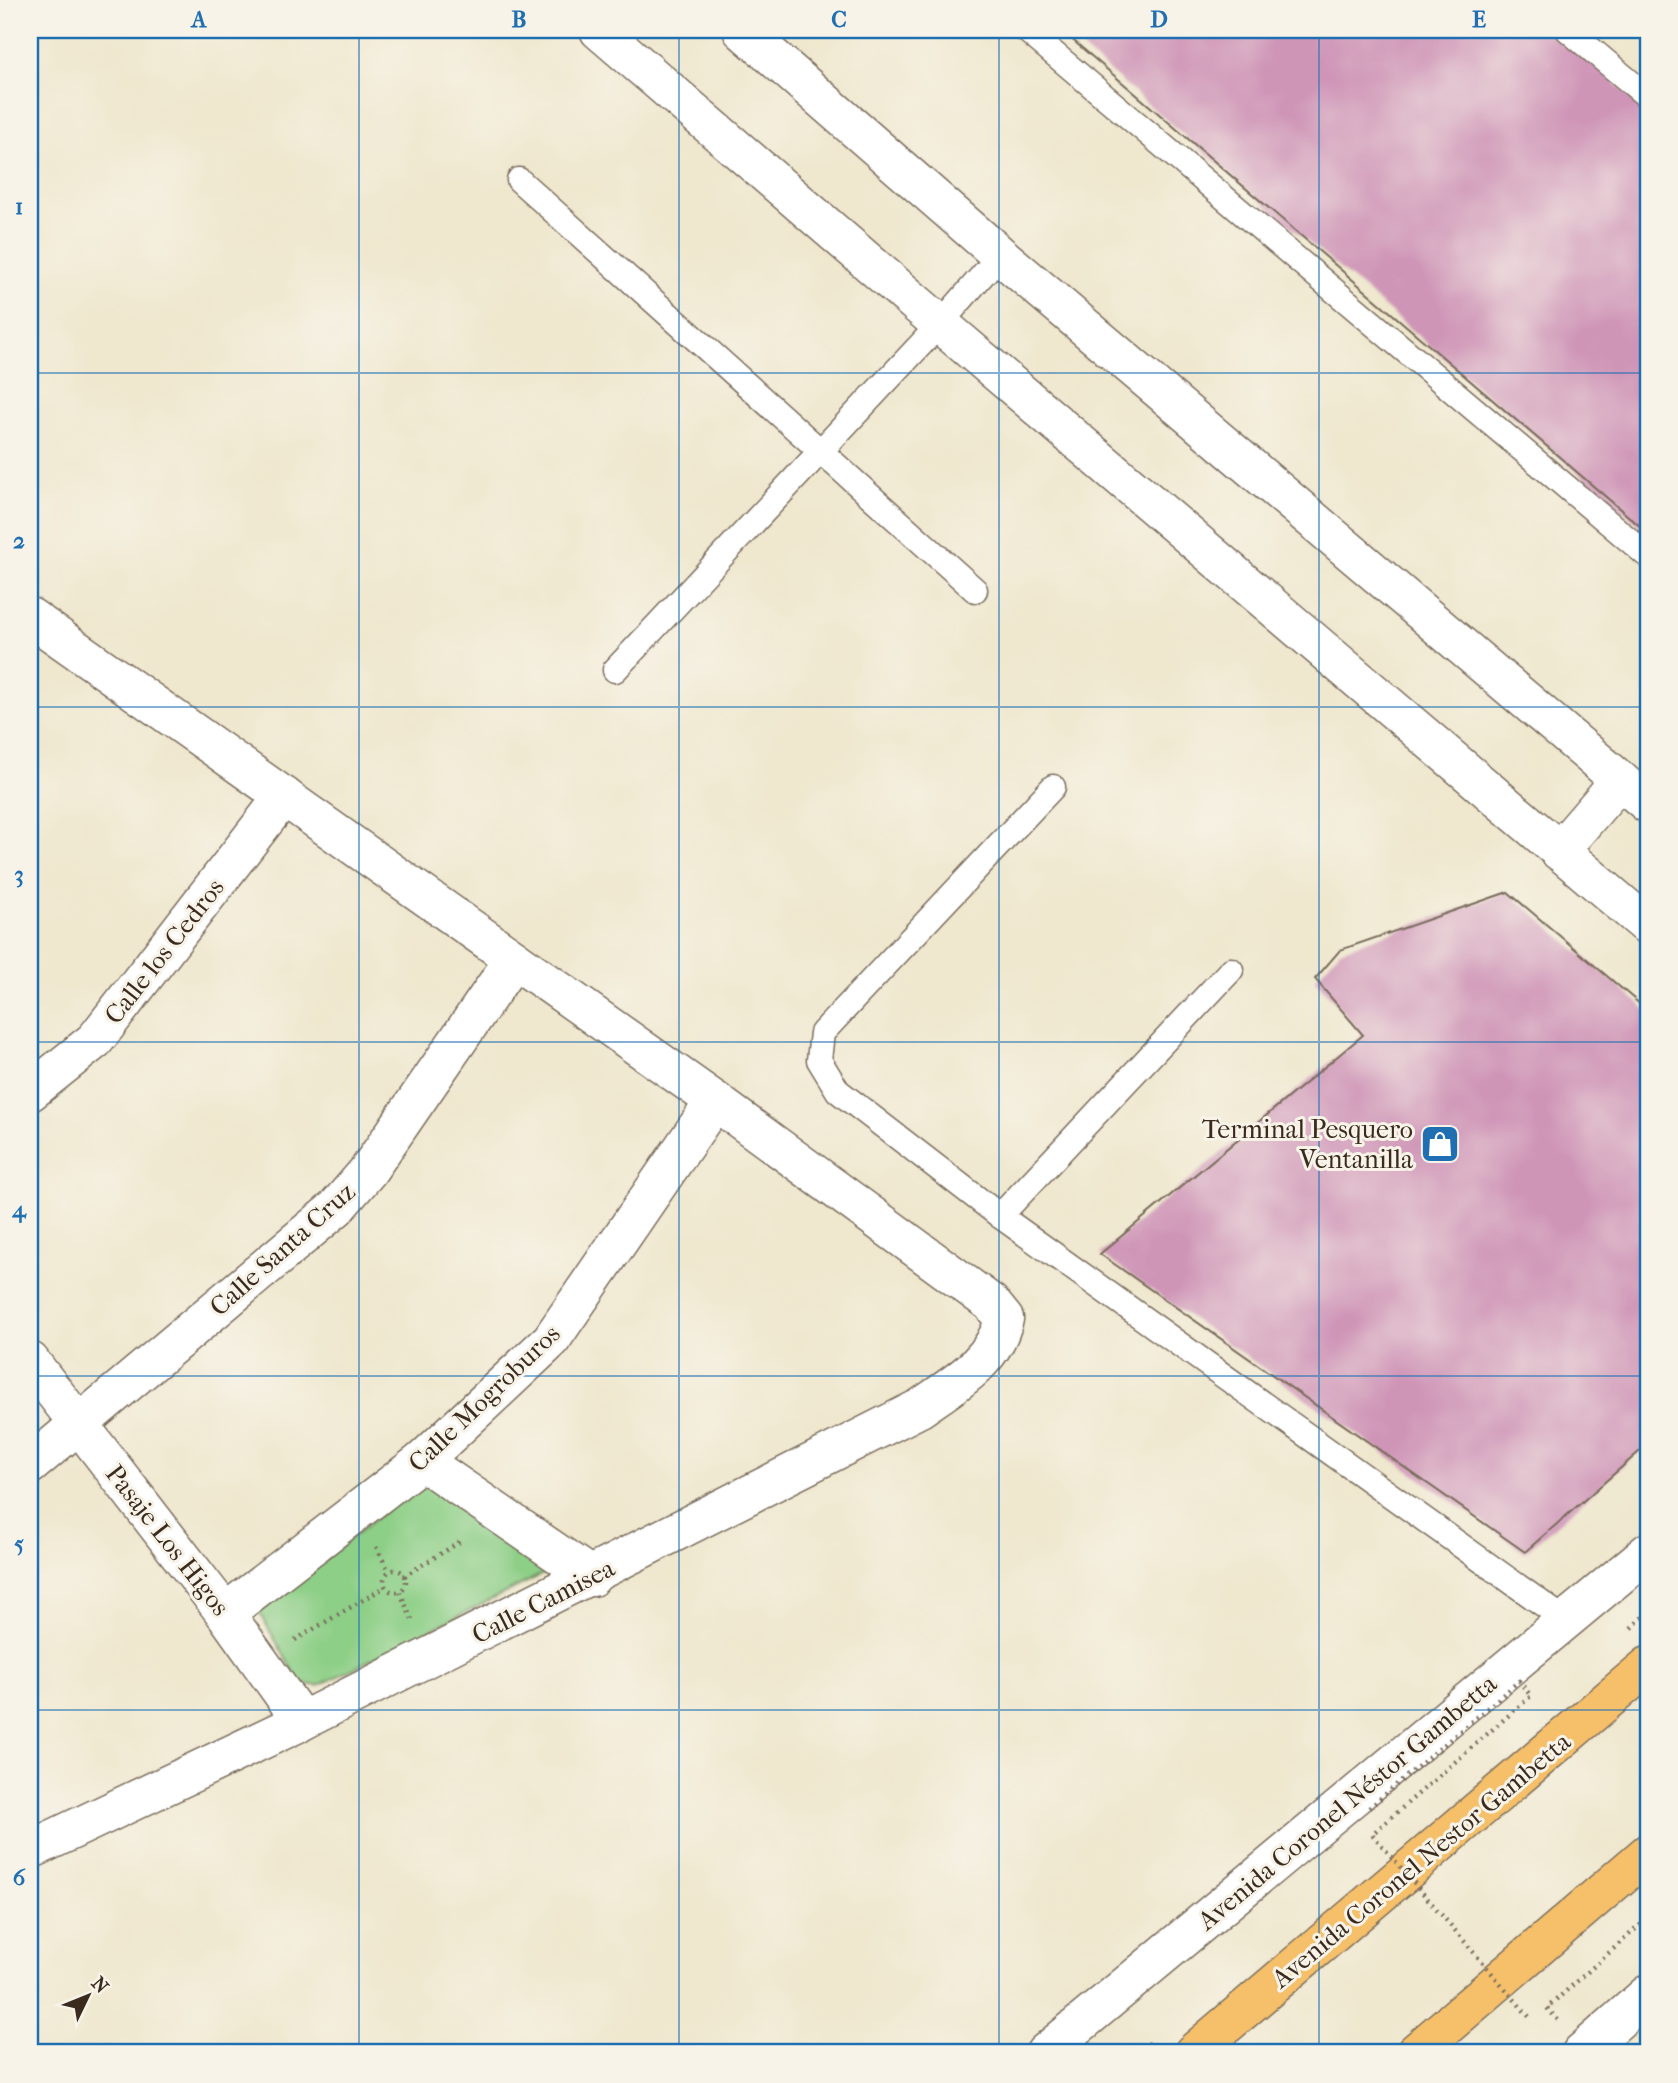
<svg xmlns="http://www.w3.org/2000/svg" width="1678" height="2083" viewBox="0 0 1678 2083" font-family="'IM FELL French Canon',serif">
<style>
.green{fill:#8dcf87;stroke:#647c52;stroke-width:2}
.building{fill:#cf95b7}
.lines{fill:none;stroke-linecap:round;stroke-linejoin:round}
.service-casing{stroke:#7a6c5c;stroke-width:27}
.minor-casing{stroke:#7a6c5c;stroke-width:41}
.trunk-casing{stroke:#7a6c5c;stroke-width:41}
.path{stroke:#7a6c5c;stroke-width:4.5;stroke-dasharray:2 5;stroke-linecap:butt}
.service{stroke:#fff;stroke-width:24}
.minor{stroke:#fff;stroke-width:38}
.trunk{stroke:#f6c06b;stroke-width:38}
.path-bridge{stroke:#7a6c5c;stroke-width:4.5;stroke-dasharray:2 5;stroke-linecap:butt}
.grid{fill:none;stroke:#1f6fb2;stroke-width:2;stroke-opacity:0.55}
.labels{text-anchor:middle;stroke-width:6;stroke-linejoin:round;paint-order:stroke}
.street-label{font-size:26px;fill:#3b2a1e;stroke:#f7f3e8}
.poi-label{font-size:26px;fill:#3b2a1e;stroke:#f7f3e8;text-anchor:end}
.neatline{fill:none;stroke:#1f6fb2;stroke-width:2.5}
.grid-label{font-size:23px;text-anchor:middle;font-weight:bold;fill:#1f6fb2}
</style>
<rect width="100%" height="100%" fill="#f7f3e8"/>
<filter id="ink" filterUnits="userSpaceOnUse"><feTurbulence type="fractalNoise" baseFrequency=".0143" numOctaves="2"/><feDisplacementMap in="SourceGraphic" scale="14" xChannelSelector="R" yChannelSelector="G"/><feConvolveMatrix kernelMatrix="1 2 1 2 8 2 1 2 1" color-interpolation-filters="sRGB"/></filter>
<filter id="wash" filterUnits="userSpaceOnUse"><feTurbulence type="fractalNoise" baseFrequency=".00686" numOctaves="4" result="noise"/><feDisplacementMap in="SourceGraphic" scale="28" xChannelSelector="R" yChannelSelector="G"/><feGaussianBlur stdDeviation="1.57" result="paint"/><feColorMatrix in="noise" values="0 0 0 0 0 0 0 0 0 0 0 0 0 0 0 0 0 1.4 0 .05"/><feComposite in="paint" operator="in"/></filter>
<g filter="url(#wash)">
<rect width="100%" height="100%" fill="#efe7ce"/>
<polygon class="green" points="433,1472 549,1571 318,1686 300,1683 259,1612"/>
<g id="blocks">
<g class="building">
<polygon points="1061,30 1554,30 1648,112 1648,533"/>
<polygon points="1508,892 1648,1011 1648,1444 1525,1552 1100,1254 1363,1035 1315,979 1340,950"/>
</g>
</g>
</g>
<g filter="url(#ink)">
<use href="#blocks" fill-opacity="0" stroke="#7a6c5c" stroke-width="2"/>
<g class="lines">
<g class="service-casing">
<g id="service">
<polyline points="1026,30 1648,556"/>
<polyline points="1568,30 1648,97"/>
<polyline points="519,180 975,590"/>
<polyline points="615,670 940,324 1000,255"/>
<polyline points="1053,787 822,1033 819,1060 838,1091 1000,1216 1565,1620"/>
<polyline points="1000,1216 1231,970"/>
</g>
</g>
<g class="minor-casing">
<g id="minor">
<polyline points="599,30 940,324 1648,926"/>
<polyline points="742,30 1000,255 1648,804"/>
<path d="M30,617L715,1101L991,1303L1004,1319C994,1362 954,1384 920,1408L302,1721L30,1850"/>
<polyline points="1559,851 1620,780"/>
<polyline points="30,1092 95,1040 284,796"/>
<polyline points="30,1361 225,1613 302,1721"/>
<polyline points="422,1461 592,1577"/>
<polyline points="30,1465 336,1208 368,1171 514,959"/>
<polyline points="225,1613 422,1461 551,1340 715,1101"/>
<polyline points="1045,2053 1648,1552"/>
<polyline points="1581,2053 1648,1994"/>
</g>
</g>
<g class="trunk-casing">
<g id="trunk">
<polyline points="1193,2053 1648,1666"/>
<polyline points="1415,2053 1648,1853"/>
</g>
</g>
<g class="path">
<polyline points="376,1547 389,1571"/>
<circle cx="395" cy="1581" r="11"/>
<polyline points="404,1576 463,1540"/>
<polyline points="400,1592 412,1620"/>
<polyline points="1631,1628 1648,1612"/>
<polyline points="295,1640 385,1587"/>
<polyline points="1558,2020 1547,2008 1648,1918"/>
<polyline points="1138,2053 1152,2041"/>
</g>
<use href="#service" class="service"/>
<use href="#minor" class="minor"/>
<use href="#trunk" class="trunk"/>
<polyline class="path-bridge" points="1369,1808 1519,1681 1531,1696 1372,1834 1532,2020"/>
</g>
</g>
<path class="grid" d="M359,30V2053M679,30V2053M999,30V2053M1319,30V2053M30,373H1648M30,707H1648M30,1042H1648M30,1376H1648M30,1710H1648"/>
<defs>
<g id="shop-square" transform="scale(2.0125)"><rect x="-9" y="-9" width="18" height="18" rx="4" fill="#1f6fb2" stroke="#f7f3e8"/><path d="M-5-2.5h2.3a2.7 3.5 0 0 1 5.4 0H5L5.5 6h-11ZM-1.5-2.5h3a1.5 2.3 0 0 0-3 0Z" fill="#fff"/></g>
</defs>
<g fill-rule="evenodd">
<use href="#shop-square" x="1440" y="1144"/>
</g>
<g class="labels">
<g class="street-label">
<text transform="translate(164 951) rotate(-52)" y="9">Calle los Cedros</text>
<text transform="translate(282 1249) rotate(-42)" y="9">Calle Santa Cruz</text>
<text transform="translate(484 1398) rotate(-44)" y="9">Calle Mogroburos</text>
<text transform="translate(168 1540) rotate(52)" y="9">Pasaje Los Higos</text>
<text transform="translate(543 1601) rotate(-27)" y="9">Calle Camisea</text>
<text transform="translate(1347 1802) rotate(-40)" y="9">Avenida Coronel Néstor Gambetta</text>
<text transform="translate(1421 1860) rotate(-40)" y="9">Avenida Coronel Nestor Gambetta</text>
</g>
<g class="poi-label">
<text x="1413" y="1138">Terminal Pesquero<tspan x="1413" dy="30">Ventanilla</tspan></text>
</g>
</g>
<rect width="1678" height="2083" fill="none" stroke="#f7f3e8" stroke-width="77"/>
<g transform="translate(88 1996) rotate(47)" stroke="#f7f3e8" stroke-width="5" paint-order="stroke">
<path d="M0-5L12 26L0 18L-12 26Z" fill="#3b2a1e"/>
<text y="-10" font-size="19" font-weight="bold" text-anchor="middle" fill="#3b2a1e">N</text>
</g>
<rect x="38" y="38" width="1602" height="2006" class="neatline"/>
<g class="grid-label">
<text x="199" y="27">A</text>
<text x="519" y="27">B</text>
<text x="839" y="27">C</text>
<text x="1159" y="27">D</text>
<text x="1479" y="27">E</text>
<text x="19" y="214">1</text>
<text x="19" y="548">2</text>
<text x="19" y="882">3</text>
<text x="19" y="1217">4</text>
<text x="19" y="1551">5</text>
<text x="19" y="1885">6</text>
</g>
</svg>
